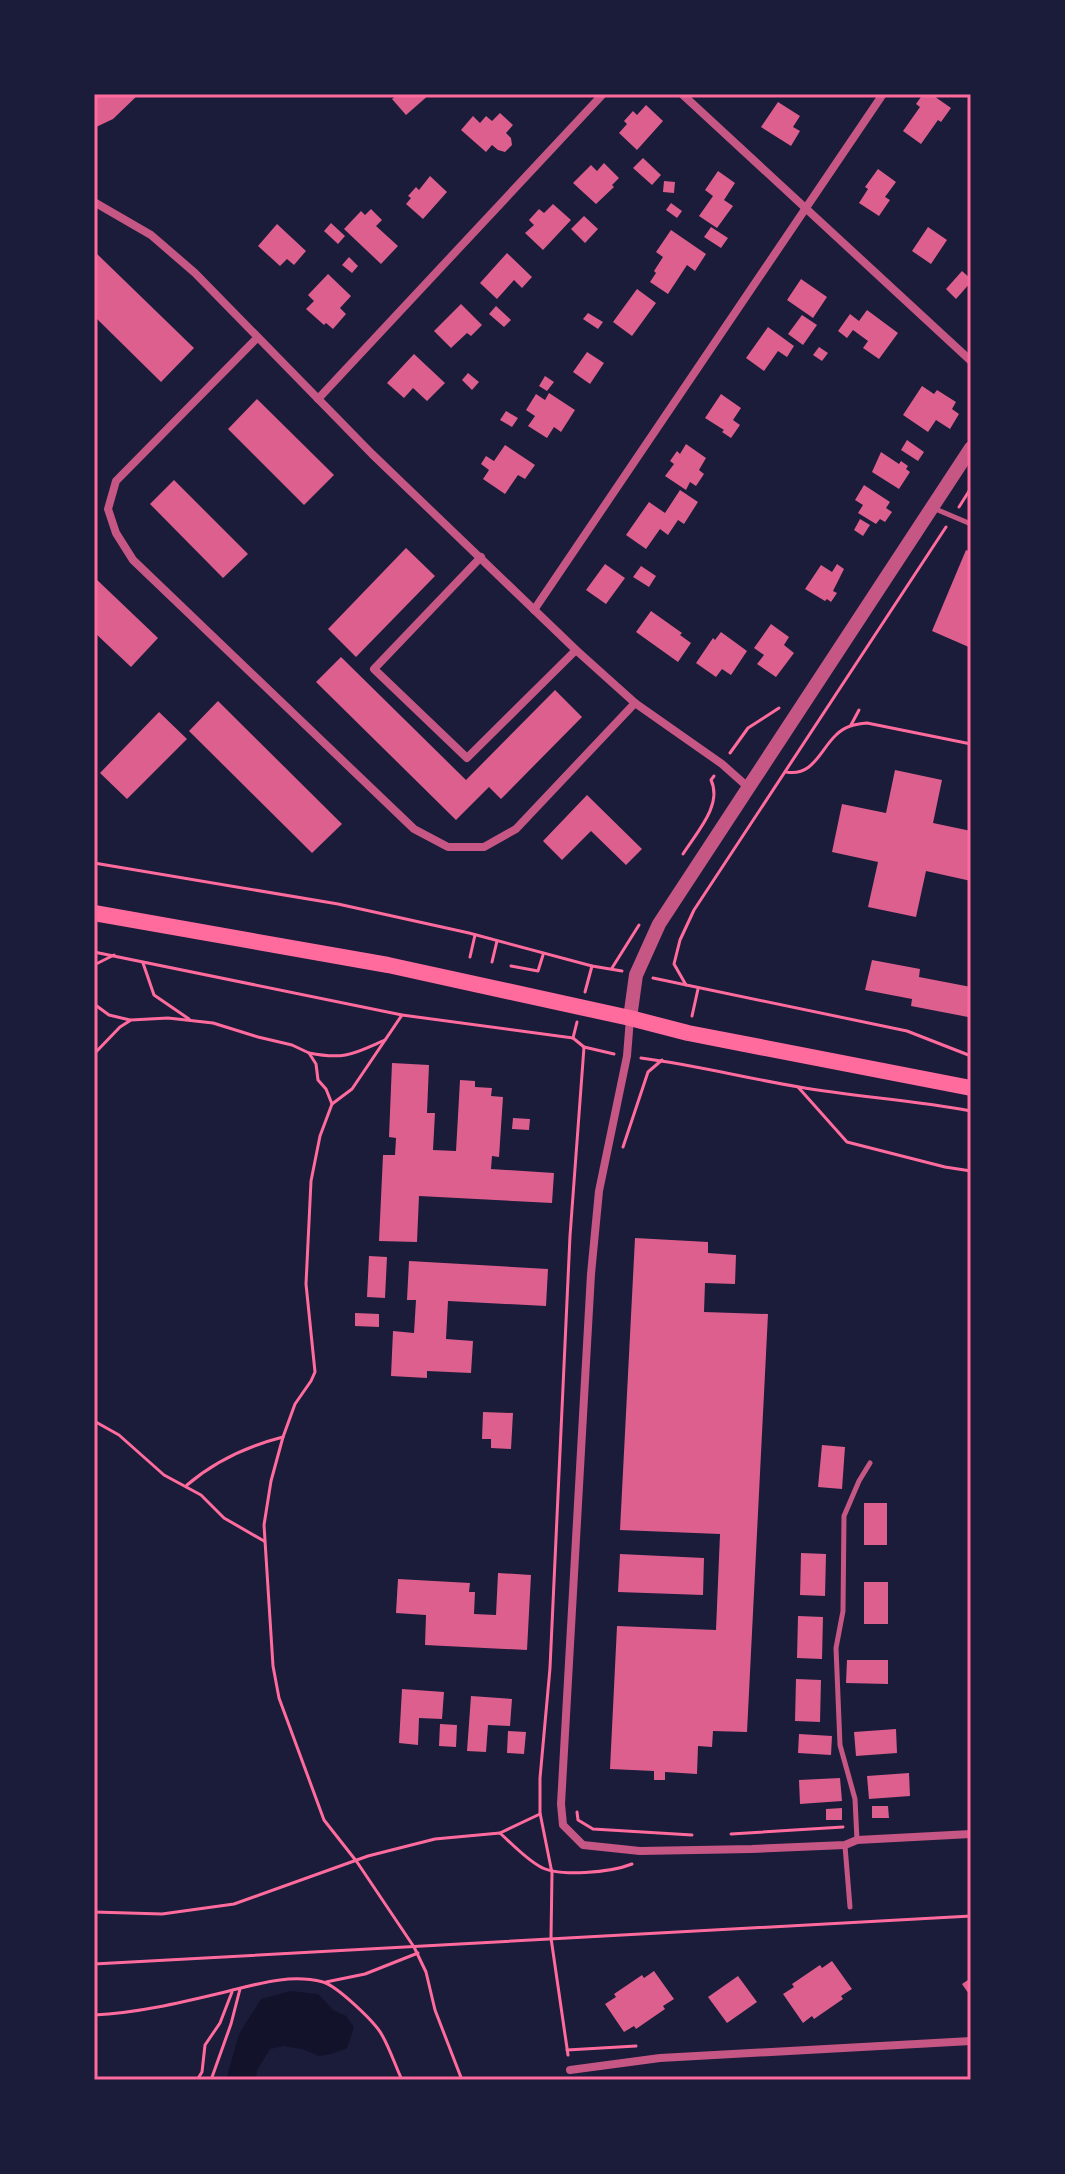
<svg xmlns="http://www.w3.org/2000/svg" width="1065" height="2174" viewBox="0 0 1065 2174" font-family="Lato,sans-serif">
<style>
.water{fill:#12122b}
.building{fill:#dd5f8e}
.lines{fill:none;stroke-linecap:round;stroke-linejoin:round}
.path{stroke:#ff6b9d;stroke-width:3}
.service{stroke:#c65784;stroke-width:5}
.minor{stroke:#c65784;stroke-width:8}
.tertiary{stroke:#c65784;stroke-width:14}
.secondary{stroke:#ff6b9d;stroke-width:16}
.neatline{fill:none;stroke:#ff6b9d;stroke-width:3}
</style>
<rect width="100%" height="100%" fill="#1b1b3a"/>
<polygon class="water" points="291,1991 318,1994 333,2010 346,2016 354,2027 347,2048 331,2054 319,2056 302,2049 284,2046 270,2049 257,2070 256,2080 226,2080 239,2034 261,1999"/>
<g class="building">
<polygon points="94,94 139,94 113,119 94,128"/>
<polygon points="398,94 430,94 406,115 392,99"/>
<polygon points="923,94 931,94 951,108 941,122 938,120 921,144 903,131 920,107 916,104"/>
<polygon points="778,102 800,116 793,127 800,131 791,146 761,127"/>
<polygon points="646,105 663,121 637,150 619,133 627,124 624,121 633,111 637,115"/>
<polygon points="500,113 513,125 506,133 511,138 512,145 505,152 498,150 492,145 486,152 461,130 473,116 480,123 486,116 492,121"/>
<polygon points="643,158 661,175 652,185 633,168"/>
<polygon points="604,163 619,178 612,185 614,187 596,204 573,183 591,165 597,171"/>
<polygon points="878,169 896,182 885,197 890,200 879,216 859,203 868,189 865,187"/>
<polygon points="718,171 735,183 724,200 733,206 717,228 699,216 713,196 705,190"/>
<polygon points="430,176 447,192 423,219 406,204 411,198 408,196 416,187 419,190"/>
<polygon points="664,181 675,182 674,193 663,192"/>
<polygon points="671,203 682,211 677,218 666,210"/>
<polygon points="553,204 571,220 543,250 525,233 534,225 529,220 539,209 544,213"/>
<polygon points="371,209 382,220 376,226 398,246 381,264 344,229 361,211 365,215"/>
<polygon points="584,216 598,229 585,243 571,229"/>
<polygon points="331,223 345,236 338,244 324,231"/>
<polygon points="277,224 306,251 294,265 287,259 280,266 258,246"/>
<polygon points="711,227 728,238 721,248 704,237"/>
<polygon points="928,227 947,240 931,264 912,251"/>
<polygon points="671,230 706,254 695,271 687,265 668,294 650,282 656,273 654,271 663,257 656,252"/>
<polygon points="94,251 194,348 161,382 94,316"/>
<polygon points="507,253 532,277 522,288 514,280 497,299 480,283"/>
<polygon points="349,257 358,266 352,273 342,265"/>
<polygon points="962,271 971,279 971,282 956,299 946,289"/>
<polygon points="328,274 351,296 340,308 346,314 333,329 326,323 324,325 306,309 314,301 308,295"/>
<polygon points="801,279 827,297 813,318 787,300"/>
<polygon points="637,289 656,303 632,336 613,322"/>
<polygon points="461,304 482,325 471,336 467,333 451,348 434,331"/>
<polygon points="496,306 511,320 504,327 489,314"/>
<polygon points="867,310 898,333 879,359 863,348 868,341 853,330 847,338 838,331 850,314 859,321"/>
<polygon points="588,313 603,322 598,329 583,319"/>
<polygon points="802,315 817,325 803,345 788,334"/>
<polygon points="768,327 794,346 787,357 778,351 764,371 746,358"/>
<polygon points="819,347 828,353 822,361 813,355"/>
<polygon points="587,352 604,363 590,384 573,372"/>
<polygon points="414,354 445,383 427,401 413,388 404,398 387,383"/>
<polygon points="468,373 479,382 472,390 462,380"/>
<polygon points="545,376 554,382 547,391 539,386"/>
<polygon points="922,386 934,394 937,390 956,402 952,409 959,414 950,429 936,420 928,432 903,415"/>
<polygon points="549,393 575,410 561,432 554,427 547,438 528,426 535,416 526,410 536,394 545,400"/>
<polygon points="721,394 741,408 733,420 740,425 731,438 722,432 724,430 705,418"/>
<polygon points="257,399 334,475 304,505 228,429"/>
<polygon points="506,411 518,418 512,427 500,420"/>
<polygon points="907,440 924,452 918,461 901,450"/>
<polygon points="686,444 706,458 699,470 704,474 696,486 690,482 686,490 665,476 674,464 670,461 677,451 680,454"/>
<polygon points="505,445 535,465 525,479 518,475 505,494 483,479 489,470 481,464 486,456 494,461"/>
<polygon points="881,452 899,464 901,461 908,466 906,469 910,472 899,489 872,472"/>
<polygon points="174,480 248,554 223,578 150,504"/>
<polygon points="864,485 890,502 886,508 892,512 885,522 880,519 876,524 858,513 863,505 855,500"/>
<polygon points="680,490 698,502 684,524 678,520 668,535 660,529 646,549 626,535 649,502 665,513"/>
<polygon points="860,519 870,525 863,536 854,530"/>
<polygon points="406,548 435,576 356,657 328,629"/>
<polygon points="966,550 971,552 971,648 932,631"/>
<polygon points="605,564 625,578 606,604 586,590"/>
<polygon points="837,564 844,569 833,591 837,593 831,602 827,599 825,601 805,589 821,565 832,572"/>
<polygon points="641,566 656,576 649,587 633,577"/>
<polygon points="94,577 158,638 131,667 94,632"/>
<polygon points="651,611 682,633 680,635 691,643 678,662 636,632"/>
<polygon points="771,624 789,637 784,645 794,653 776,677 757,664 764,655 754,648"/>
<polygon points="721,632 747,651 731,675 722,669 716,677 696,663 713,638 715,640"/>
<polygon points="341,657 466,780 555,690 582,717 501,799 489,787 456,820 316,682"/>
<polygon points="218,701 342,824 312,853 189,731"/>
<polygon points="159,712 187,739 127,799 100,773"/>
<polygon points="895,770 942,780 933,823 971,831 971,881 926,871 916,917 868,907 878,862 832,852 842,804 886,813"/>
<polygon points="587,795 642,849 626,865 591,831 562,860 543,841"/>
<polygon points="872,960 920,969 919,977 971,987 968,1017 911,1006 912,999 865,990"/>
<polygon points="392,1063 429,1065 427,1113 435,1113 433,1150 456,1151 460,1080 475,1081 475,1087 492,1088 491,1096 503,1097 499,1157 492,1156 491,1169 554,1173 552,1203 419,1196 417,1242 379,1241 383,1155 395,1155 396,1138 389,1137"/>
<polygon points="513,1118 530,1119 529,1130 512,1129"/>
<polygon points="635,1238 708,1242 708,1253 736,1255 735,1284 705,1283 704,1312 768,1314 747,1732 713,1731 712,1747 698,1746 697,1774 665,1772 665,1780 654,1780 654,1771 610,1769 617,1626 716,1630 720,1534 620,1530"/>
<polygon points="369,1256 387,1257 385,1298 367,1297"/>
<polygon points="409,1261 548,1269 546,1306 448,1301 446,1339 473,1341 471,1373 427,1371 427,1378 391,1376 393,1331 414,1333 416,1300 407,1300"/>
<polygon points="355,1313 379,1314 379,1327 355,1326"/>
<polygon points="483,1412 513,1413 511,1449 491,1448 491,1439 482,1439"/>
<polygon points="822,1445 845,1447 842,1489 818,1487"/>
<rect x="864" y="1503" width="23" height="42"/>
<polygon points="801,1553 826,1554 825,1596 800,1595"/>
<polygon points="620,1554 704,1558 703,1595 618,1592"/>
<polygon points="498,1573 531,1575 527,1650 425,1645 426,1615 396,1613 398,1579 470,1583 469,1592 475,1592 474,1614 496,1615"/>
<rect x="864" y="1582" width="24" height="42"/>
<polygon points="798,1616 823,1617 822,1659 797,1658"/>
<polygon points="847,1660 888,1660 888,1684 846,1683"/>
<polygon points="796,1679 821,1680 820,1722 795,1721"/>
<polygon points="402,1689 444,1692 442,1719 419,1718 418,1745 399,1743"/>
<polygon points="471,1696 512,1699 510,1726 488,1725 486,1752 467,1751"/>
<polygon points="440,1724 457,1725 456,1747 439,1746"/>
<polygon points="896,1729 897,1753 856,1756 854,1732"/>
<polygon points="508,1731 526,1732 524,1754 507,1753"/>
<polygon points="799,1734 832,1736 831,1755 798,1753"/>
<polygon points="909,1773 910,1796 869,1799 867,1776"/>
<polygon points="840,1778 842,1801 800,1804 799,1780"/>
<polygon points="872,1806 888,1806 889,1818 872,1818"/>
<polygon points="842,1808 842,1820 826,1820 826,1809"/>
<polygon points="832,1961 852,1989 841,1996 843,1999 814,2019 812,2016 803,2023 783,1994 794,1987 792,1984 820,1965 822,1968"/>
<polygon points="654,1971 674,1999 663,2006 665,2009 636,2029 634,2026 624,2032 605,2004 616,1997 614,1994 642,1975 644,1978"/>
<polygon points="738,1976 757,2002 727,2023 708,1997"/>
<polygon points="971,1978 971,1997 962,1984"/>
</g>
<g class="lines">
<g class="path">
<polyline points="959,507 971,488"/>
<polyline points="851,725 859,710"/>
<polyline points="730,753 748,728 779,708"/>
<path d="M786,772C813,777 820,750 836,735C845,726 855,724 867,723L971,744"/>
<path d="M683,854C696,833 723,805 711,780L714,776"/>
<polyline points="94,863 338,904 469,933 592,966 622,971"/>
<polyline points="94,952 402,1015 573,1038 584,1047 614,1054"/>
<polyline points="470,957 475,935"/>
<polyline points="492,962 497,941"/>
<polyline points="143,963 154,995 189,1019"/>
<polyline points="94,965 114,955"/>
<polyline points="511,966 538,971 543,955"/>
<polyline points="612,968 639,925"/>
<polyline points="653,978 907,1031 971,1056"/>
<polyline points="686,985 674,964 680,940 694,910 946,527"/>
<polyline points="585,992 592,966"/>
<polyline points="94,1004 109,1015 130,1020"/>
<polyline points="402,1015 352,1089 332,1104 320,1136 311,1181 306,1284 315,1372 311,1381 295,1404 283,1437 271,1481 264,1525 273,1666 279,1698 324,1820 357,1862 414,1947 426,1972 435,2010 462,2080"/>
<polyline points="692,1016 698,989"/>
<polyline points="573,1038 577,1022"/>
<path d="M309,1053C345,1060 353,1054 385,1040"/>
<polyline points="94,1054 120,1027 131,1020 168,1018 213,1023 258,1037 292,1045 309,1053 316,1064 318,1080 326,1089 332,1104"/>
<path d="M641,1058C695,1065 746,1078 799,1087C856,1097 914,1100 971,1111"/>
<polyline points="798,1087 847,1142 945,1167 971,1171"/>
<polyline points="623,1147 648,1072 662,1060"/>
<polyline points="94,1421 119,1435 164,1475 201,1495 224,1518 264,1541"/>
<path d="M187,1485C215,1461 248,1446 283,1437"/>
<polyline points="577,1812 578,1820 593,1829 692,1835"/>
<polyline points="500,1833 540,1814"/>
<polyline points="731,1834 843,1827"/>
<path d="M94,1912L162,1914L234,1904L368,1856L435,1839L500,1833C512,1844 525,1858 539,1866C558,1878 612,1872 632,1864"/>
<polyline points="94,1964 971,1916"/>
<polyline points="326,1982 365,1974 418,1953"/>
<path d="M94,2015C137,2013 179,2003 221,1993C255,1985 288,1973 323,1982C337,1986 375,2022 382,2035C390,2049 395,2065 402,2080"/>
<polyline points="567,2050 636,2046"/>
<polyline points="568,2055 551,1938 552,1873 540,1813 540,1778 550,1668 570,1236 584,1047"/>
<polyline points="197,2080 202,2072 205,2045 220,2023 232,1992"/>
<polyline points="211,2080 231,2024 240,1989"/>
</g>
<g class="service">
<polyline points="933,508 971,524"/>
<polyline points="857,1840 855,1799 840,1745 836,1648 843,1611 844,1516 859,1481 870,1463"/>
<polyline points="845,1846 850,1907"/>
</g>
<g class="minor">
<polyline points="682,94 971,361"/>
<polyline points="94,202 151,235 195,273 372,454 576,650 635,703 722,764 749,788"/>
<polyline points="257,338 116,481 108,509 116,533 133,560 414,829 448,847 484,847 516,829 635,703"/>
<polyline points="318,399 603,94"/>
<polyline points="481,557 374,669 467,758 576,650"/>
<polyline points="534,610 883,94"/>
<polyline points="630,1018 627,1056 599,1191 591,1274 561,1804 563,1825 583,1845 640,1851 752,1849 845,1845 857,1840 971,1834"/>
<polyline points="570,2070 660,2058 971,2041"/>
</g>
<polyline class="tertiary" points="630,1018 636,975 659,924 971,448"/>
<polyline class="secondary" points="94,913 388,965 630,1018 688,1033 971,1088"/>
</g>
<rect width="1065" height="2174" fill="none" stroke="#1b1b3a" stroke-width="192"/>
<rect x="96" y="96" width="873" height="1982" class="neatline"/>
</svg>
